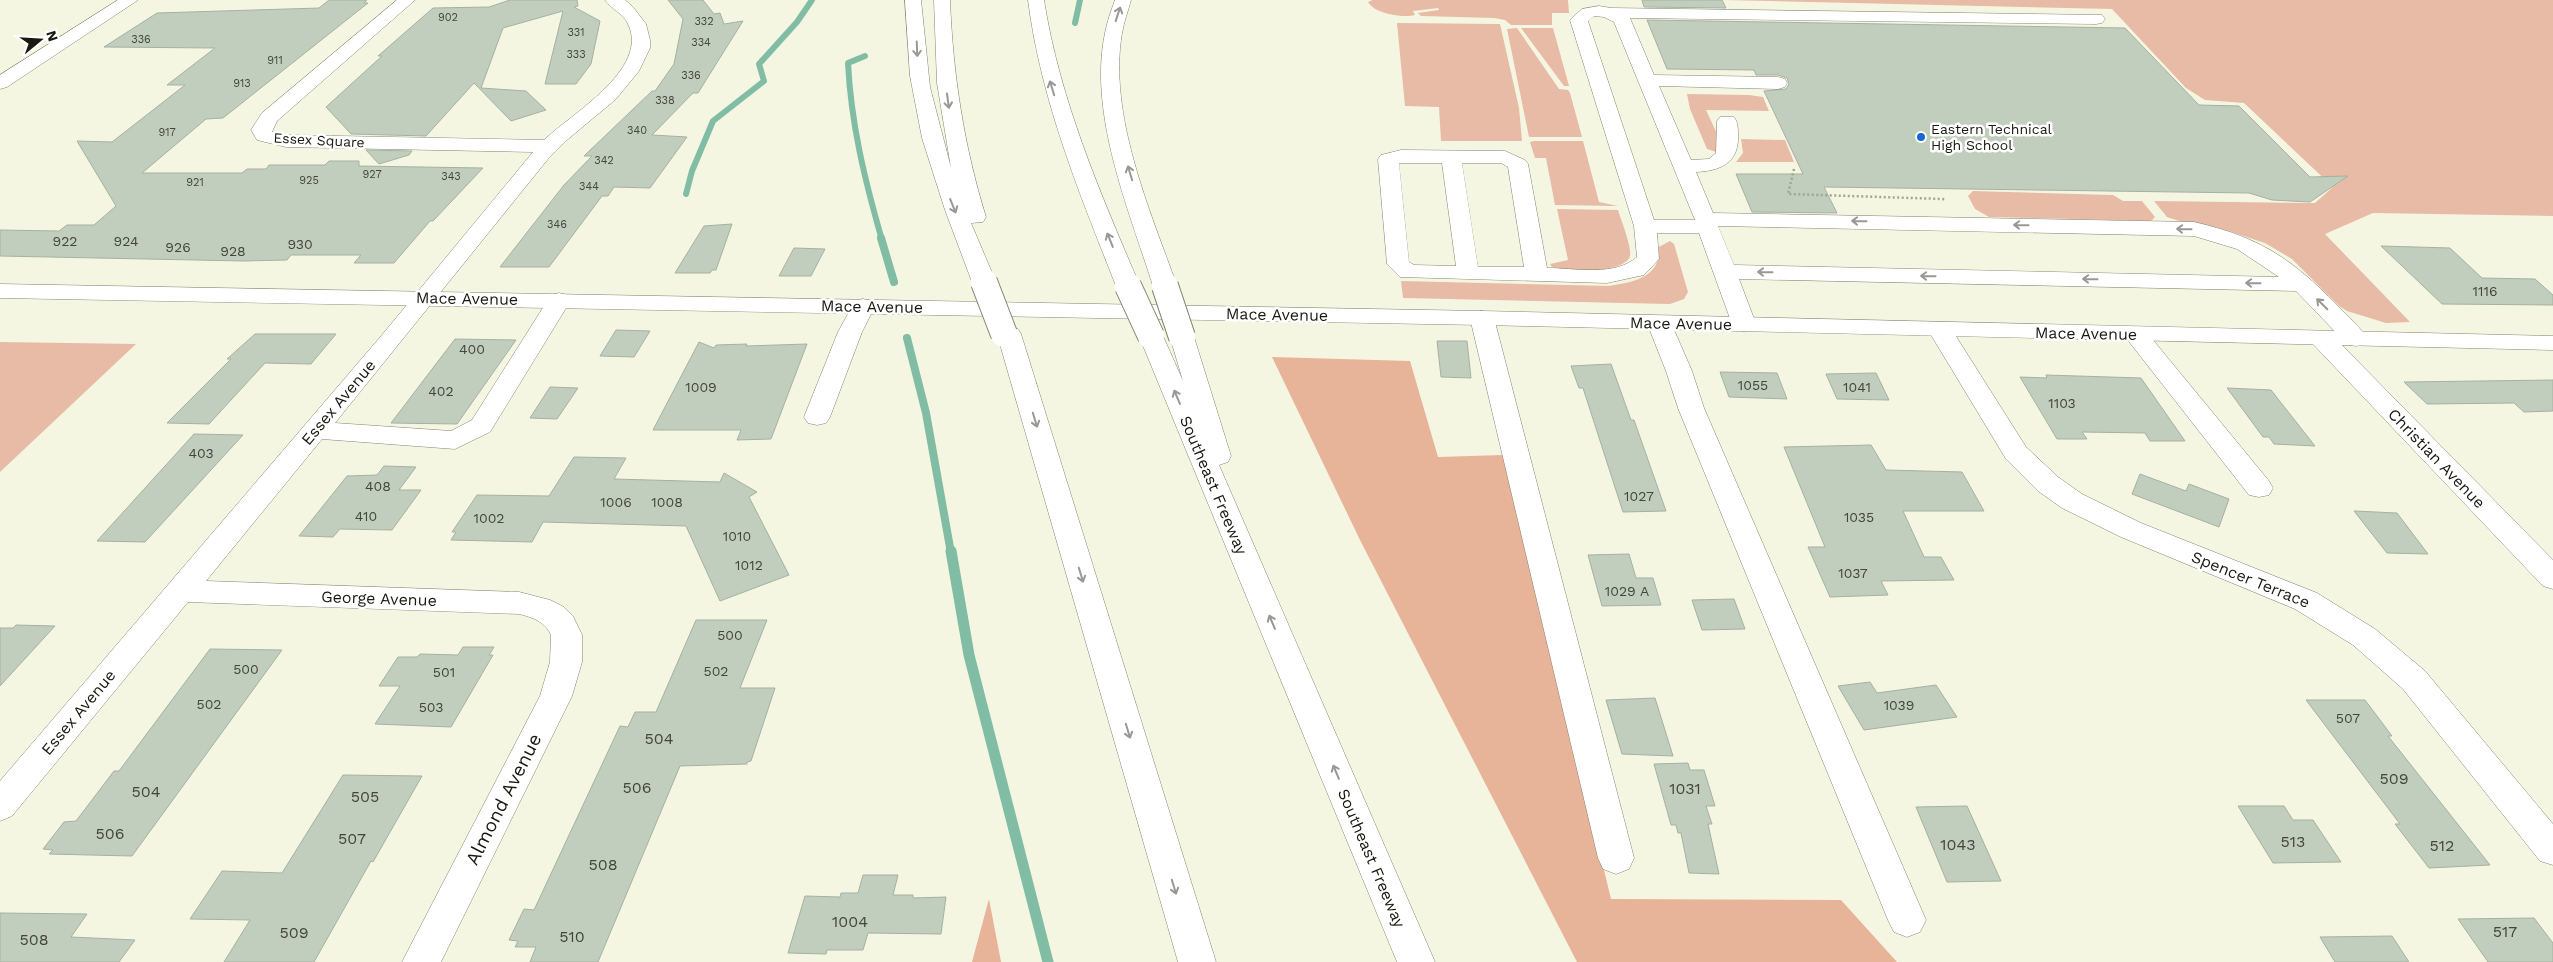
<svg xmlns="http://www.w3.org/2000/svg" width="2553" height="962" viewBox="0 0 2553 962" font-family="'Work Sans',sans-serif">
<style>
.green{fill:#e7bba6}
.forest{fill:#e7b399}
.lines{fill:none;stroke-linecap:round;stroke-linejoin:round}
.stream-far2{stroke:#81bda5;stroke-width:6}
.stream-far1{stroke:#81bda5;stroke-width:8}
.stream{stroke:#81bda5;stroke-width:11}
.building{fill:#c1cebd;stroke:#a5b1a1}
.minor-casing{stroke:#848472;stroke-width:1}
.major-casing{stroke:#848472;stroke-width:1}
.highway-casing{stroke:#848472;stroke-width:1}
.path{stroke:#a3a394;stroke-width:2.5;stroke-dasharray:2 2.5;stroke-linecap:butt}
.minor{fill:#fff;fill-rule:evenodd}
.major{fill:#fff;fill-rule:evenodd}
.highway{fill:#fff;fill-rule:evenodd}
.highway-bridge-casing{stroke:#848472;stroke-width:28;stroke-linecap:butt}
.highway-bridge{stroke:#fff;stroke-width:26}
.oneway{stroke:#989894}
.poi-dot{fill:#1866d1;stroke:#fff;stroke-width:2}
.labels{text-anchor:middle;stroke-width:5;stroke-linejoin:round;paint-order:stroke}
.far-number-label{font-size:11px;fill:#43463d}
.far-poi-label{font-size:14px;fill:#191912;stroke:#fff;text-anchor:start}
.far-street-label{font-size:14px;fill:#191912;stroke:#fff}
.number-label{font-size:14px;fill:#43463d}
.street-label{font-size:16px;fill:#191912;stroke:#fff}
.near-number-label{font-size:16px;fill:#43463d}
.near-street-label{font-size:19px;fill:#191912;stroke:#fff}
</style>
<rect width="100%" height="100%" fill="#f5f6e2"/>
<g class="green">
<path d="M1373,0H1568L1569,13H1552V25H1511L1505,20L1494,18L1421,16L1418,13L1439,10L1438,8L1413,11L1415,15C1402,18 1375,14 1368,2Z"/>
<polygon points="1722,0 2553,0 2553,216 2373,213 2325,234 2410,322 2386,323 2347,311 2339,306 2292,259 2265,243 2216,227 2182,222 2167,217 2154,201 2315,203 2333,187 2244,103 2205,100 2186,88 2112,9"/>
<polygon points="1397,23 1500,24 1519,108 1522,141 1441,141 1439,107 1405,106"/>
<polygon points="1517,28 1559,89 1568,90 1570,93 1582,137 1529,137 1507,29"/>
<polygon points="1521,28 1553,28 1569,86 1564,86"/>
<polygon points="1687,94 1749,95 1763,97 1769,111 1706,110 1719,138 1716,152 1707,149 1690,109"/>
<polygon points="1741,139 1785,140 1794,162 1736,162 1743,153"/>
<polygon points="1534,141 1583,141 1599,202 1618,206 1555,205 1546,158 1535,158 1530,142"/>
<polygon points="1973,191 2113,195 2123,201 2142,201 2155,217 2151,221 1989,217 1975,209 1968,196"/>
<path d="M1557,209L1618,210C1621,220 1632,247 1630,256C1625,274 1565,272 1552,267L1550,264L1568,260Z"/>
<path d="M1670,241L1674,244L1688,292L1684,299L1670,304L1403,298L1401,281L1609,286C1633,282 1661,278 1659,247Z"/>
<polygon points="0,342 136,344 0,472"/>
</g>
<g class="forest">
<polygon points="1272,357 1410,361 1438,457 1503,455 1611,899 1841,900 1897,962 1577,962 1360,540"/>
<polygon points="989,899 1001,962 972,962"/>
</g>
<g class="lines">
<g class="stream-far2">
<polyline points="1075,23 1080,0"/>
<path d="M865,56L848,63C851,124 865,181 882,240"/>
<polyline points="686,194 692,171 713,121 764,81 759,64 797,22 812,0"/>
</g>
<g class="stream-far1">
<polyline points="881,238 894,282"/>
<polyline points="907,338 926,413 951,553"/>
</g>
<polyline class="stream" points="951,551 969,655 1048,962"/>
</g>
<g class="building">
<polygon points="329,0 367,0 364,3 368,3 223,118 206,119 142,173 242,173 247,169 266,169 269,165 325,165 329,161 359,161 359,166 483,168 433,221 430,221 394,263 354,263 361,255 291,255 287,260 243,261 0,256 0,230 59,231 67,225 94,225 116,206 77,141 112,142 185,85 167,85 215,48 104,47 157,13 319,8"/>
<polygon points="510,0 577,0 578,6 574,7 600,21 591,64 576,84 545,84 563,11 503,28 481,88 526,91 546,110 511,121 474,83 426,136 351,134 326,107 382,56 378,56 433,8 489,7"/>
<polygon points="668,0 703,0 714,14 720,13 724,24 743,21 698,93 693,93 652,135 687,137 650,188 614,187 608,196 602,196 549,267 500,267 564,185 592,156 584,156 652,91 655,91 674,64 683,19"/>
<polygon points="1642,0 1722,0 1726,8 1644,7"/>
<polygon points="1647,20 2125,28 2199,105 2239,106 2310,177 2348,176 2310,202 2272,200 2249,193 1824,187 1837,213 1752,212 1736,174 1803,174 1764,91 1786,89 1789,84 1787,78 1778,75 1756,75 1754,70 1667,69"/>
<polygon points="366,150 412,151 409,155 379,164"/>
<polygon points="732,224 716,270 712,270 710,273 675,273 704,226"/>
<polygon points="2381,246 2450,248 2482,278 2535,279 2553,295 2553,305 2442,304"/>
<polygon points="794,248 825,249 811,276 779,276"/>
<polygon points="616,330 650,331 634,357 600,356"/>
<polygon points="255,334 336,334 311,364 265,363 209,424 167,423 231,359 227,359"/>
<polygon points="455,339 516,340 457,424 391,423"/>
<polygon points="1437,341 1467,341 1471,378 1441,377"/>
<polygon points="699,342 714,348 716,345 747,344 746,346 807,344 771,439 737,440 741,430 653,430"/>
<polygon points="1611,364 1631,420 1634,420 1666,511 1623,512 1583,388 1579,388 1571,366"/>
<polygon points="1720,372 1777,373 1787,399 1729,397"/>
<polygon points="1876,373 1889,400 1837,399 1826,374"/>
<polygon points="2046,375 2141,378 2185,441 2150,441 2145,433 2082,432 2087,439 2057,439 2020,377 2047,378"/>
<polygon points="2553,380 2553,411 2524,412 2514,403 2427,404 2404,382"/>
<polygon points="550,387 578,388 557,419 530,418"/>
<polygon points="2227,388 2271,390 2315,446 2274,444 2269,437 2263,437"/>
<polygon points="194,434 243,435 145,542 97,541"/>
<polygon points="1871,445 1886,470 1962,472 1984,511 1903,511 1924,557 1941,557 1954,580 1881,581 1888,595 1830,597 1808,547 1825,547 1784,447"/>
<polygon points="574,457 626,458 614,479 720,482 724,473 757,492 749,497 789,575 720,601 686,526 543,522 532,542 451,540 456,532 452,532 477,495 549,496"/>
<polygon points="384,466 416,467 399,490 421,490 392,530 340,529 333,537 299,536 347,476 377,475"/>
<polygon points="2140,474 2186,491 2189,484 2229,499 2219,527 2132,494"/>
<polygon points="2354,511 2397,513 2428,554 2387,553"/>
<polygon points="1629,554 1636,578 1653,578 1661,605 1602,606 1588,555"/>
<polygon points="1734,599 1745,629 1702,630 1692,600"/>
<polygon points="696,620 767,620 740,688 775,688 751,761 747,762 747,764 680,766 598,962 530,962 536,947 515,947 518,941 509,940 524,909 534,910 620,726 628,727 635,712 656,712"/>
<polygon points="16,625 55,626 0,686 0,628 13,628"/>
<polygon points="463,647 494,647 489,655 493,655 451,727 375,724 400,686 379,686 398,657 417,657 420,654 458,655"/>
<polygon points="210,649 282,650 132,856 49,854 53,850 43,849 64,822 76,821 114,771 119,771"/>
<polygon points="1870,682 1877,693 1936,685 1957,717 1864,730 1838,686"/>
<polygon points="1655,698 1673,756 1622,754 1606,700"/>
<polygon points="2306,700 2365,700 2392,736 2388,736 2490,865 2429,868 2395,824 2400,824"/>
<polygon points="1688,763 1690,770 1704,770 1715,806 1706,806 1712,824 1708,824 1719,874 1689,873 1681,833 1678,833 1676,825 1671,825 1654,764"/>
<polygon points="343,775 422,776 373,862 371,861 314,962 224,962 250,920 190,919 222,871 282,873"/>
<polygon points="1967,806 2001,881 1947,882 1916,807"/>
<polygon points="2238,806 2284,806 2293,820 2313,820 2341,862 2273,863"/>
<polygon points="863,875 898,875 893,895 913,895 913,898 946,897 941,934 868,933 863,950 827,950 826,954 788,953 805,896 840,897 841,893 858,893"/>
<polygon points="0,913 87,914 71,937 135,940 119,962 0,962"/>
<polygon points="2534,918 2553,943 2553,962 2488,962 2458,919"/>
<polygon points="2392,936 2409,962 2335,962 2320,937"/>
</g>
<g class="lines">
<g class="minor-casing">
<g id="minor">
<polygon points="118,0 138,0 7,87 0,89 0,75"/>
<path d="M397,0H415L277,121L272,132L286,135L544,140C571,114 650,69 628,24C623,13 611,9 605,0H625L633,7L646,24L650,40V48L639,71L616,99L567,140L548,159L335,423L451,431L472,420L551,295L559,293L567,295L571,300L490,432L455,449L322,439L206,581L519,592L550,600L564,607L573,616L582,635V662L572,696L441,962H402L540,696L550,662L551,635C546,622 532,617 519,614L188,602L12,816L0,821V781L382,335L533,152L286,147L257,140L251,130L262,113Z"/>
<path d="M1599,6L1611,8L2102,15L2105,19L2102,23L2096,24L1630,18L1654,75L1778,77L1785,79L1787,83L1785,87L1778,89L1659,86L1691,160L1709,159L1716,153L1717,121L1720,117H1734C1738,122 1738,129 1738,136C1739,163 1720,171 1696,172L1713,213L2194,222C2259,237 2291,258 2337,305C2347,316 2360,327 2368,339L2365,344L2356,346L2347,344L2296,291L1739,279L1756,324L1753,329L1744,331L1735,329L1732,324L1699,233H1657L1659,259L1644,275L1607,283L1400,277L1387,264L1378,159L1381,155L1401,150L1505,151L1525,160L1528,164L1547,268C1574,268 1615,277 1637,257L1634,226L1570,20L1582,9ZM1594,16L1604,17L1614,22L1695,220H1654L1588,21ZM1399,163H1442L1456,266L1414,265L1409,262ZM1462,163H1501L1508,167L1524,267H1478ZM1718,226L2194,236L2237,249L2279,277L1734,265Z"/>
<polygon points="863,299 871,301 875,306 862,332 830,417 826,423 817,425 808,423 804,417 838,332 855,301"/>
<polygon points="1482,311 1490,313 1494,318 1634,858 1629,869 1616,874 1603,869 1598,858 1470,318 1474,313"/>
<polygon points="1659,316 1667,318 1671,323 1692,371 1704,408 1926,920 1920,932 1907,937 1894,932 1888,920 1678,408 1666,371 1647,323 1651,318"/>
<polygon points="1940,323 1949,325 1952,330 2026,447 2058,477 2082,494 2141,523 2317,593 2375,629 2425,671 2553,824 2553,865 2540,861 2403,689 2353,645 2295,609 2121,537 2062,508 2038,491 2006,459 1928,330 1931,325"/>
<polygon points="2135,327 2144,329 2269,481 2273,488 2269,495 2259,497 2249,495 2123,334 2126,329"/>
<polygon points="2321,331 2330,333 2553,560 2553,589 2543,586 2312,343 2309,338 2312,333"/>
</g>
</g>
<g class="major-casing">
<polygon id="major" points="0,284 1482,311 2553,336 2553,350 1482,325 0,298"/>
</g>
<g class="highway-casing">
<g id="highway">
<path d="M905,0H921L930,87L951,168L937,83L934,0H950C953,75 964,146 986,217L983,222L971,223L996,282L992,287L984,289L976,287L972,282L945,210L922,138L910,76Z"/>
<path d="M1028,0H1044C1060,101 1100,192 1140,286L1136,291L1128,293L1120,291L1116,286C1079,192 1041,101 1028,0Z"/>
<path d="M1115,0H1131C1128,11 1124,22 1122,33C1108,115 1150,210 1177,286L1173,291L1165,293L1157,291L1153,286C1129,210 1088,114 1105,33C1107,22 1111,11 1115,0Z"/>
<polygon points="1009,327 1018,329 1021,334 1216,962 1178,962 997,334 1000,329"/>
<polygon points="1151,329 1160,331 1163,336 1183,381 1170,337 1173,332 1182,330 1191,332 1194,337 1231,456 1228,462 1219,465 1435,962 1397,962 1139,336 1142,331"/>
</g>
</g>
<polyline class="path" points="1794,169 1788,194 1943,199 1946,201"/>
<use href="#minor" class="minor"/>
<use href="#major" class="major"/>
<use href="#highway" class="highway"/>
<g class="highway-bridge-casing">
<g id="highway-bridge">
<polyline points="984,282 1004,334"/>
<polyline points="1128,286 1151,336"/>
<polyline points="1165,286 1182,337"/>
</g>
</g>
<use href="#highway-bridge" class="highway-bridge"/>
</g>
<defs><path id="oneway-shaft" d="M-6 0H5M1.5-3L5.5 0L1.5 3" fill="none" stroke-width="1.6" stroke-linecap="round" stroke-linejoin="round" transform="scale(1.25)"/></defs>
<g class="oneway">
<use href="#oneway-shaft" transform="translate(1118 14) rotate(-72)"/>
<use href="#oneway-shaft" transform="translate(917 49) rotate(88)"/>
<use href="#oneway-shaft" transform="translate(1052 88) rotate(-107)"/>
<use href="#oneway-shaft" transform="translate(948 101) rotate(82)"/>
<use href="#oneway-shaft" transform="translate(1130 173) rotate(-107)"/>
<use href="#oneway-shaft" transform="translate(953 206) rotate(68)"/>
<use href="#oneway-shaft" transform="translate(1859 221) rotate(-179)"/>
<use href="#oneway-shaft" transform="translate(2021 225) rotate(-179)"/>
<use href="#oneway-shaft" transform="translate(2184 229) rotate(-179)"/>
<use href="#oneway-shaft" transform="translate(1110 240) rotate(-112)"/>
<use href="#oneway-shaft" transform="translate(1765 272) rotate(-179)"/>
<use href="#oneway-shaft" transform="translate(1928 276) rotate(-179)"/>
<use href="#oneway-shaft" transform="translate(2090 279) rotate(-179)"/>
<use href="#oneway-shaft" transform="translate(2253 283) rotate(-179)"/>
<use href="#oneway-shaft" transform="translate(2322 304) rotate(-135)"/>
<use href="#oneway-shaft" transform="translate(1177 397) rotate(-113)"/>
<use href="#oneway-shaft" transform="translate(1035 420) rotate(73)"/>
<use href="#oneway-shaft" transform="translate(1081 575) rotate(73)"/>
<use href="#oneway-shaft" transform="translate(1272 622) rotate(-113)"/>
<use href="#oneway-shaft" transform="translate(1128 731) rotate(73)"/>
<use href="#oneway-shaft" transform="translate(1336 772) rotate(-113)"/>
<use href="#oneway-shaft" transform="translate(1174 887) rotate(73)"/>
</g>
<circle class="poi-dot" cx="1921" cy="137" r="5"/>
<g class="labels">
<g class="far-number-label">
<text x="448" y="21">902</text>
<text x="704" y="25">332</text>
<text x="576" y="36">331</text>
<text x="141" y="43">336</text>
<text x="701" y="46">334</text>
<text x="576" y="58">333</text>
<text x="275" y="64">911</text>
<text x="691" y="79">336</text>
<text x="242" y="87">913</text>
<text x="665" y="104">338</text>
<text x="637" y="134">340</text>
<text x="167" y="136">917</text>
<text x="604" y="164">342</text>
<text x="372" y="178">927</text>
<text x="451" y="180">343</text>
<text x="309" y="184">925</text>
<text x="195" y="186">921</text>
<text x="589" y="190">344</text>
<text x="557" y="228">346</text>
</g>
<g class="far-poi-label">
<text x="1931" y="134">Eastern Technical<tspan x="1931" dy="16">High School</tspan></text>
</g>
<g class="far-street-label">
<text transform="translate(319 140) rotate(3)" y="5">Essex Square</text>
</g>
<g class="number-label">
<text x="65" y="246">922</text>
<text x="126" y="246">924</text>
<text x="300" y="249">930</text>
<text x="178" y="252">926</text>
<text x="233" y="256">928</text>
<text x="2485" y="296">1116</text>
<text x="472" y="354">400</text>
<text x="1753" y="390">1055</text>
<text x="701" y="392">1009</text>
<text x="1857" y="392">1041</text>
<text x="441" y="396">402</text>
<text x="2062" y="408">1103</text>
<text x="201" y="458">403</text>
<text x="378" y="491">408</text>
<text x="1639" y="501">1027</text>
<text x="616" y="507">1006</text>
<text x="667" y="507">1008</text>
<text x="366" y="521">410</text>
<text x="1859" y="522">1035</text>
<text x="489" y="523">1002</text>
<text x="737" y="541">1010</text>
<text x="749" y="570">1012</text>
<text x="1853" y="578">1037</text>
<text x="1627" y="596">1029 A</text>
<text x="730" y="640">500</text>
<text x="246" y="674">500</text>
<text x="716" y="676">502</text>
<text x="444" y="677">501</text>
<text x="209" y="709">502</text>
<text x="1899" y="710">1039</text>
<text x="431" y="712">503</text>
<text x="2348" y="723">507</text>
</g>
<g class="street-label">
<text transform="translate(467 298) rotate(1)" y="6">Mace Avenue</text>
<text transform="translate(872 306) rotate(1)" y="6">Mace Avenue</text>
<text transform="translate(1277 314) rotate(1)" y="6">Mace Avenue</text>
<text transform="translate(1681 323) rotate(1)" y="6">Mace Avenue</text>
<text transform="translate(2086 333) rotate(1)" y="6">Mace Avenue</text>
<text transform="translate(338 402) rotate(-50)" y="6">Essex Avenue</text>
<text transform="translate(2437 458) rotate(46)" y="6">Christian Avenue</text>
<text transform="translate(1214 485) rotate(67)" y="6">Southeast Freeway</text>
<text transform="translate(2251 579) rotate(22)" y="6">Spencer Terrace</text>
<text transform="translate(379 598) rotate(2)" y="6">George Avenue</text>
<text transform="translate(78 712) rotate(-50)" y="6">Essex Avenue</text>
<text transform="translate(1372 858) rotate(67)" y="6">Southeast Freeway</text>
</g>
<g class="near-number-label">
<text x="659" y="744">504</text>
<text x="2394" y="784">509</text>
<text x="637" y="793">506</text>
<text x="1685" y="794">1031</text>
<text x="146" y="797">504</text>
<text x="365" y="802">505</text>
<text x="110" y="839">506</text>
<text x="352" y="844">507</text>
<text x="2293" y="847">513</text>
<text x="1958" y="850">1043</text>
<text x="2442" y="851">512</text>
<text x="603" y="870">508</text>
<text x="850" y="927">1004</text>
<text x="2505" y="937">517</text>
<text x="294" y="938">509</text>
<text x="572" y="942">510</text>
<text x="34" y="945">508</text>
</g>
<g class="near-street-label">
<text transform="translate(503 799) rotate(-63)" y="7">Almond Avenue</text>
</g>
</g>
<g transform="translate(40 40) rotate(72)" stroke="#ffffff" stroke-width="4" paint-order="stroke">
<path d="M0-4L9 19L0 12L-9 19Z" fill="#191912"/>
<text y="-8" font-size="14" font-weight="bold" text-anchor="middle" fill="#191912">N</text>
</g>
</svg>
